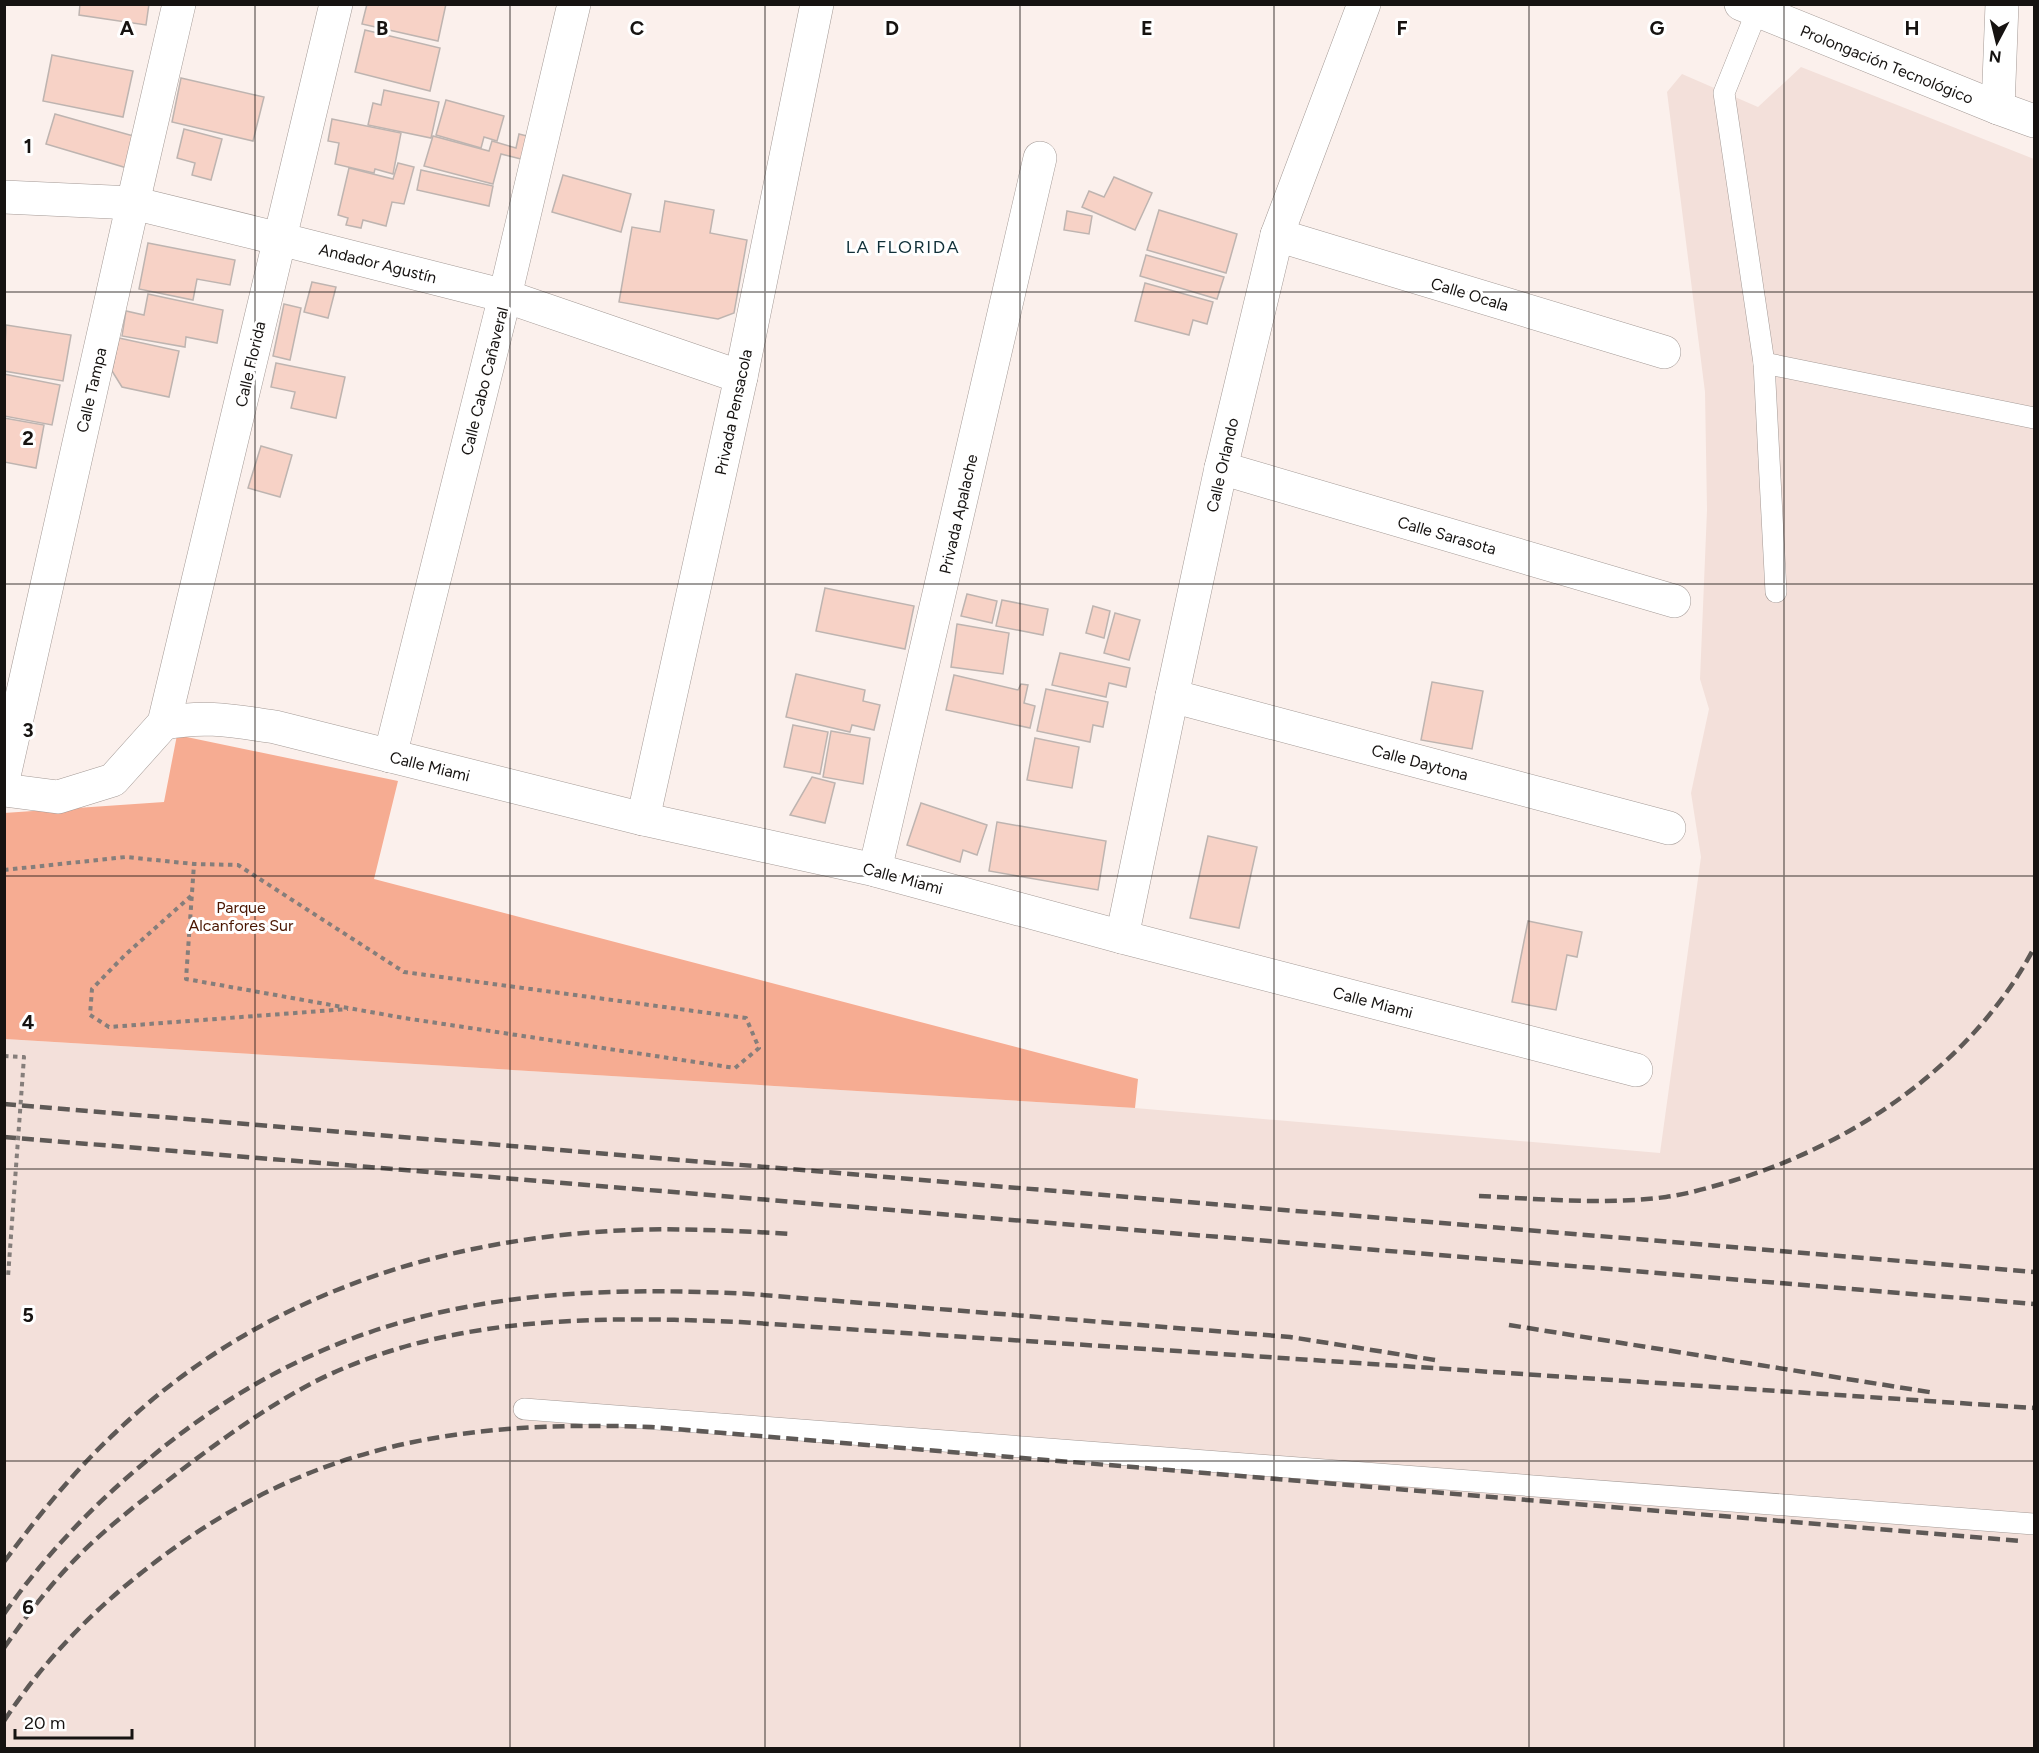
<svg xmlns="http://www.w3.org/2000/svg" width="2039" height="1753" viewBox="0 0 2039 1753" font-family="Figtree,sans-serif">
<style>
.built{fill:#f3e0da}
.green{fill:#f6ac92}
.building{fill:#f7d2c6;stroke:#beb4b0;stroke-width:1.5}
.lines{fill:none;stroke-linecap:round;stroke-linejoin:round}
.service-casing{stroke:#a49a96;stroke-width:22}
.minor-casing{stroke:#a49a96;stroke-width:34}
.tertiary-casing{stroke:#a49a96;stroke-width:34}
.path{stroke:#857e7b;stroke-width:4;stroke-dasharray:4.5 4.5;stroke-linecap:butt}
.service{stroke:#fff;stroke-width:21}
.minor{stroke:#fff;stroke-width:33}
.tertiary{stroke:#fff;stroke-width:33}
.rail{stroke:#5e5956;stroke-width:4.5;stroke-dasharray:12 6;stroke-linecap:butt}
.path-bridge{stroke:#857e7b;stroke-width:4;stroke-dasharray:4.5 4.5;stroke-linecap:butt}
.grid{fill:none;stroke:#161311;stroke-width:1.5;stroke-opacity:0.55}
.labels{text-anchor:middle;stroke-width:6;stroke-linejoin:round;paint-order:stroke}
.street-label{font-size:16px;fill:#161311;stroke:#fff}
.park-label{font-size:16px;fill:#4a1602;stroke:#fff}
.neighbourhood-label{font-size:18px;letter-spacing:1.5px;fill:#113039;stroke:#fff}
.grid-label{font-size:20px;text-anchor:middle;font-weight:bold;fill:#161311;stroke:#fff;stroke-width:6;stroke-linejoin:round;paint-order:stroke}
</style>
<rect width="100%" height="100%" fill="#fbf0ec"/>
<polygon class="built" points="1801,67 2034,159 2034,1748 5,1748 4,1039 1135,1108 1660,1153 1701,857 1691,793 1709,709 1700,679 1707,510 1705,392 1667,92 1682,74 1758,107"/>
<polygon class="green" points="177,735 398,781 374,879 1138,1079 1135,1108 5,1039 4,813 164,802"/>
<g class="building">
<polygon points="80,4 149,4 146,25 79,15"/>
<polygon points="367,4 446,4 438,41 362,24"/>
<polygon points="365,30 440,48 430,91 355,72"/>
<polygon points="52,55 133,71 123,117 43,101"/>
<polygon points="181,78 264,97 253,141 172,122"/>
<polygon points="384,90 439,102 431,138 368,125 373,103 381,105"/>
<polygon points="446,100 504,116 497,141 484,137 481,148 436,135"/>
<polygon points="55,114 137,137 127,168 46,144"/>
<polygon points="332,119 401,133 393,174 375,169 374,173 335,164 339,143 328,141"/>
<polygon points="184,129 222,139 211,180 192,175 195,163 177,158"/>
<polygon points="519,134 535,138 529,161 501,154 493,184 424,166 433,136 489,151 492,141 516,148"/>
<polygon points="398,163 414,167 404,204 392,202 386,226 363,220 361,228 346,225 348,218 338,215 349,168 393,179"/>
<polygon points="421,170 493,186 489,206 417,190"/>
<polygon points="563,175 631,194 621,232 552,212"/>
<polygon points="1114,177 1152,193 1135,230 1082,207 1089,191 1104,197"/>
<polygon points="665,201 714,210 710,233 747,240 734,313 718,319 619,302 632,227 660,232"/>
<polygon points="1159,210 1237,234 1226,273 1147,250"/>
<polygon points="1067,211 1092,216 1089,234 1064,230"/>
<polygon points="148,243 235,260 230,285 197,279 193,300 139,289"/>
<polygon points="1146,255 1224,277 1217,299 1140,276"/>
<polygon points="312,282 336,287 328,318 304,312"/>
<polygon points="1145,283 1213,302 1207,324 1193,320 1189,335 1135,321"/>
<polygon points="148,294 223,310 217,343 186,337 185,347 122,336 126,311 144,315"/>
<polygon points="284,304 301,308 290,360 273,356"/>
<polygon points="6,325 71,335 63,381 4,371"/>
<polygon points="119,338 179,351 169,397 122,387 112,371"/>
<polygon points="276,363 345,377 336,418 291,408 295,392 271,387"/>
<polygon points="4,374 60,385 52,425 4,416"/>
<polygon points="4,418 44,425 36,468 4,462"/>
<polygon points="261,446 292,455 280,497 248,488"/>
<polygon points="825,588 914,606 905,649 816,631"/>
<polygon points="967,594 997,601 992,623 961,616"/>
<polygon points="1002,600 1048,609 1043,635 996,626"/>
<polygon points="1093,606 1110,611 1104,638 1086,633"/>
<polygon points="1115,613 1140,620 1129,660 1104,653"/>
<polygon points="957,624 1009,633 1003,674 951,667"/>
<polygon points="1060,653 1130,668 1126,687 1109,683 1106,697 1052,685"/>
<polygon points="796,674 865,690 863,701 880,705 874,730 852,725 850,732 786,717"/>
<polygon points="954,675 1018,690 1021,684 1028,685 1024,703 1035,706 1030,728 946,710"/>
<polygon points="1432,682 1483,691 1472,749 1421,740"/>
<polygon points="1046,689 1108,702 1103,727 1093,725 1090,742 1037,731"/>
<polygon points="793,725 828,732 820,774 784,767"/>
<polygon points="831,731 870,738 863,784 823,777"/>
<polygon points="1035,738 1079,747 1072,788 1027,780"/>
<polygon points="812,777 835,783 825,823 790,815"/>
<polygon points="921,803 987,825 977,855 963,850 960,862 907,845"/>
<polygon points="997,822 1106,841 1098,890 989,871"/>
<polygon points="1208,836 1257,847 1239,928 1190,918"/>
<polygon points="1528,921 1582,932 1577,957 1567,955 1556,1010 1512,1002"/>
</g>
<g class="lines">
<g class="service-casing">
<g id="service">
<polyline points="1757,11 1724,93 1764,363 1776,592"/>
<polyline points="1764,363 2034,418"/>
<polyline points="524,1409 2034,1524"/>
</g>
</g>
<g class="minor-casing">
<g id="minor">
<polyline points="1998,108 2002,4"/>
<polyline points="4,197 133,203 280,239 505,296 741,377"/>
<polyline points="1277,235 1664,352"/>
<polyline points="1221,468 1674,601"/>
<polyline points="1172,696 1669,828"/>
<path d="M164,723C207,715 233,721 275,727L643,819L875,870L1122,937L1636,1070"/>
<polyline points="390,756 505,296 574,4"/>
<polyline points="4,776 133,203 179,4"/>
<polyline points="4,790 58,797 113,780 164,723 336,4"/>
<polyline points="643,819 741,377 817,4"/>
<polyline points="875,870 1040,158"/>
<polyline points="1122,937 1172,696 1221,468 1277,235 1364,4"/>
</g>
</g>
<g class="tertiary-casing">
<polyline id="tertiary" points="1741,4 1998,108 2034,121"/>
</g>
<g class="path">
<polyline points="4,870 126,857 194,864 238,865 404,972 746,1018 759,1048 735,1068 404,1018 186,979 194,864"/>
<polyline points="191,896 125,955 92,989 90,1015 109,1027 348,1009"/>
</g>
<use href="#service" class="service"/>
<use href="#minor" class="minor"/>
<use href="#tertiary" class="tertiary"/>
<g class="rail">
<polyline points="4,1104 2034,1272"/>
<polyline points="4,1137 2034,1304"/>
<path d="M1479,1196C1541,1199 1604,1205 1666,1197C1688,1194 1711,1187 1732,1181C1855,1144 1973,1063 2034,948"/>
<polyline points="1509,1325 1935,1393"/>
<path d="M4,1562C38,1516 74,1471 116,1432C257,1297 438,1238 630,1230C684,1228 739,1231 793,1234"/>
<path d="M4,1614C45,1555 95,1503 150,1458C334,1305 519,1282 750,1294L1290,1337L1435,1360"/>
<path d="M4,1648C31,1609 60,1572 94,1541C120,1517 148,1496 175,1475C219,1441 265,1408 314,1382C447,1315 595,1316 740,1322L2034,1408"/>
<path d="M4,1721C44,1660 93,1610 150,1566C307,1444 457,1420 651,1427L2021,1541"/>
</g>
<polyline class="path-bridge" points="4,1056 24,1057 8,1277"/>
</g>
<path class="grid" d="M255,4V1748M510,4V1748M765,4V1748M1020,4V1748M1274,4V1748M1529,4V1748M1784,4V1748M4,292H2034M4,584H2034M4,876H2034M4,1169H2034M4,1461H2034"/>
<g class="labels">
<g class="street-label">
<text transform="translate(1887 64) rotate(22)" y="6">Prolongación Tecnológico</text>
<text transform="translate(378 263) rotate(14)" y="6">Andador Agustín</text>
<text transform="translate(1470 294) rotate(17)" y="6">Calle Ocala</text>
<text transform="translate(250 364) rotate(-77)" y="6">Calle Florida</text>
<text transform="translate(484 381) rotate(-76)" y="6">Calle Cabo Cañaveral</text>
<text transform="translate(91 390) rotate(-77)" y="6">Calle Tampa</text>
<text transform="translate(733 412) rotate(-78)" y="6">Privada Pensacola</text>
<text transform="translate(1222 465) rotate(-77)" y="6">Calle Orlando</text>
<text transform="translate(958 514) rotate(-77)" y="6">Privada Apalache</text>
<text transform="translate(1447 535) rotate(16)" y="6">Calle Sarasota</text>
<text transform="translate(1420 762) rotate(15)" y="6">Calle Daytona</text>
<text transform="translate(430 766) rotate(14)" y="6">Calle Miami</text>
<text transform="translate(903 878) rotate(15)" y="6">Calle Miami</text>
<text transform="translate(1373 1002) rotate(15)" y="6">Calle Miami</text>
</g>
<g class="park-label">
<text x="241" y="913">Parque<tspan x="241" dy="18">Alcanfores Sur</tspan></text>
</g>
<g class="neighbourhood-label">
<text x="903" y="253">LA FLORIDA</text>
</g>
</g>
<g class="grid-label">
<text x="127" y="35">A</text>
<text x="382" y="35">B</text>
<text x="637" y="35">C</text>
<text x="892" y="35">D</text>
<text x="1147" y="35">E</text>
<text x="1402" y="35">F</text>
<text x="1657" y="35">G</text>
<text x="1912" y="35">H</text>
<text x="28" y="153">1</text>
<text x="28" y="445">2</text>
<text x="28" y="737">3</text>
<text x="28" y="1029">4</text>
<text x="28" y="1322">5</text>
<text x="28" y="1614">6</text>
</g>
<rect width="2039" height="1753" fill="none" stroke="#161311" stroke-width="12"/>
<g transform="translate(1997 42) rotate(187)" stroke="#ffffff" stroke-width="4.5" paint-order="stroke">
<path d="M0-4.5L10 22L0 15L-10 22Z" fill="#161311"/>
<text y="-9" font-size="16" font-weight="bold" text-anchor="middle" fill="#161311">N</text>
</g>
<path d="M15 1729v9h117v-9" fill="none" stroke="#161311" stroke-width="3"/>
<text x="24" y="1729" font-size="18" fill="#161311" stroke="#ffffff" stroke-width="4.5" paint-order="stroke">20 m</text>
</svg>
